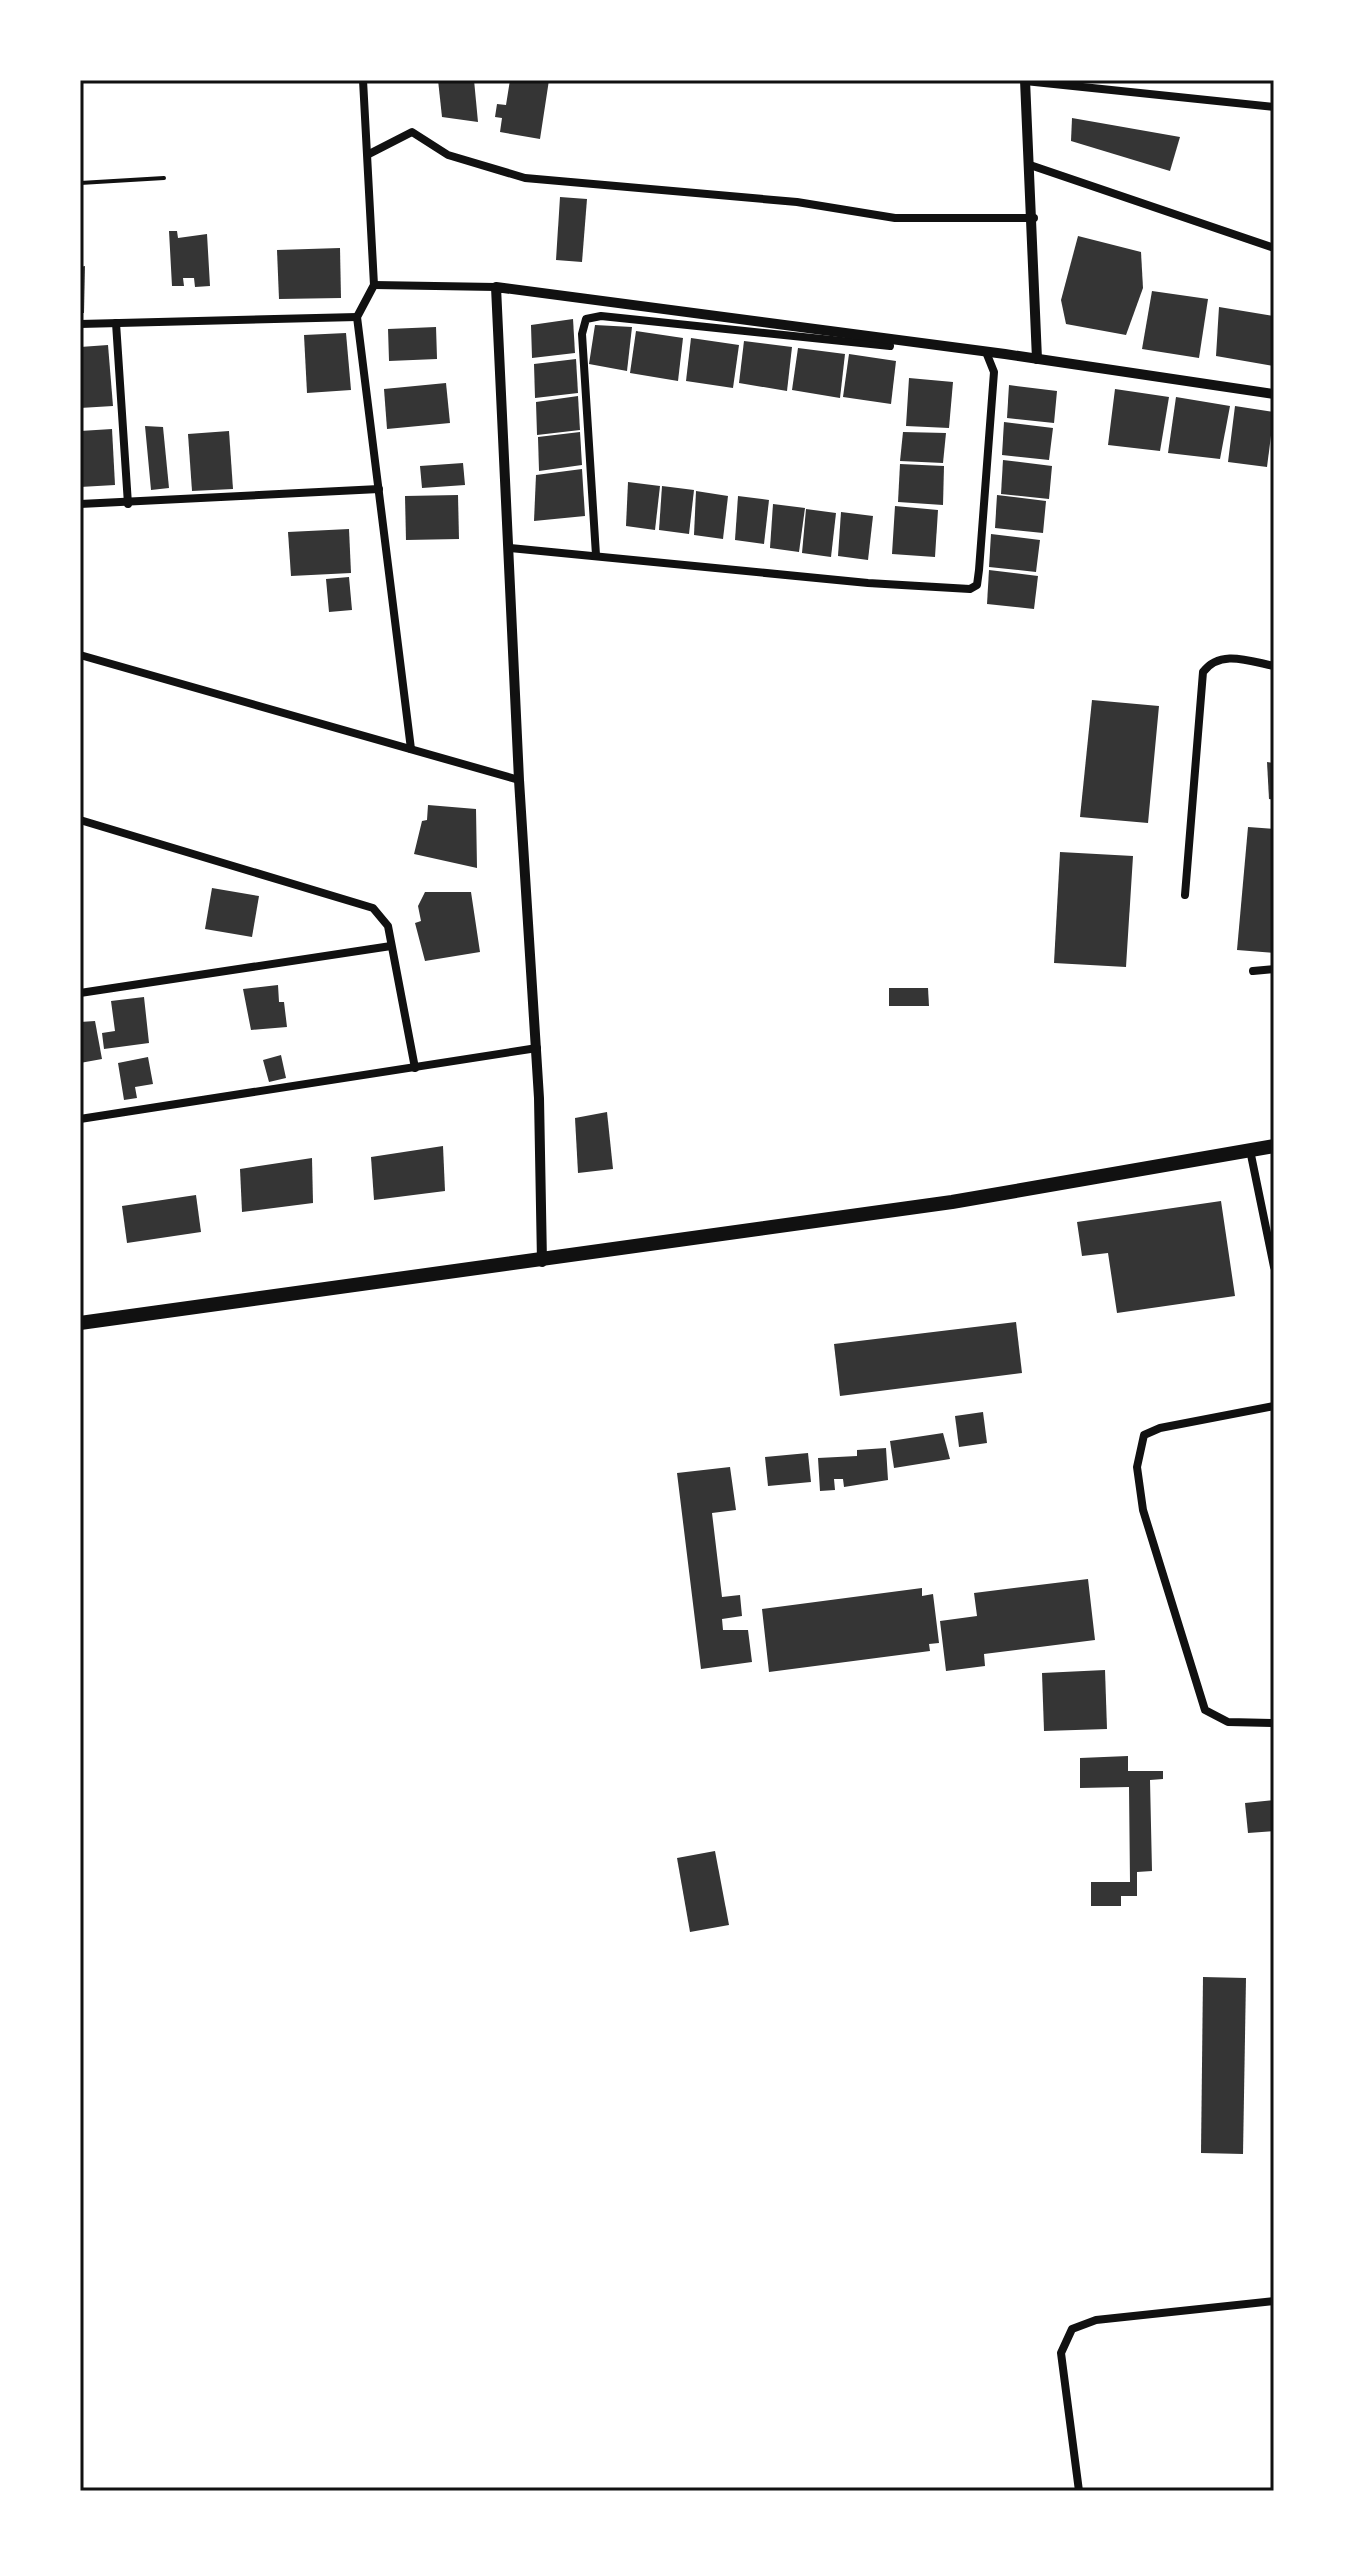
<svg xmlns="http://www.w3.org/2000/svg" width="1354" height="2571" viewBox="0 0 1354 2571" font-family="Overpass,sans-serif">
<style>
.building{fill:#353535}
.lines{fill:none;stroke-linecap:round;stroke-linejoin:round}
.path{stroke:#111;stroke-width:4}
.minor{stroke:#111;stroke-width:8}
.tertiary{stroke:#111;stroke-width:10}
.trunk{stroke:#111;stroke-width:14}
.neatline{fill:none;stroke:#111;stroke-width:3}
</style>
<rect width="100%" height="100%" fill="#fff"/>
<g class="building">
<polygon points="438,80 474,80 478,122 442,117"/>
<polygon points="510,80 549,80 540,139 500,132 502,118 495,117 497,104 506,105"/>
<polygon points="1072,118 1180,137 1170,171 1071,141"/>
<polygon points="560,197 587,199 582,262 556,260"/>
<polygon points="169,231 177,231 178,238 207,234 210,286 195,287 194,278 183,278 184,286 172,286"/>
<polygon points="1078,236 1141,252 1143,288 1126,335 1066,324 1061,300"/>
<polygon points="340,248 341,298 279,299 277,250"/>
<polygon points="85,266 84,313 80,313 80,267"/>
<polygon points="1152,291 1208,299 1199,358 1142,349"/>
<polygon points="1219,307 1274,316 1274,366 1216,356"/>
<polygon points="573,319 575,353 532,358 531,325"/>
<polygon points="595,325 632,327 627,371 589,364"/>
<polygon points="436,327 437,359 389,361 388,329"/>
<polygon points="636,331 683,338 678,381 630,373"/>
<polygon points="346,333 351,390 307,393 304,335"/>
<polygon points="691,338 739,345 733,388 686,381"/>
<polygon points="744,341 792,347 787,391 739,383"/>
<polygon points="108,345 113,406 80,408 80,347"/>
<polygon points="798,348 845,354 840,398 792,390"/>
<polygon points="849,354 896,361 891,404 843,397"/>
<polygon points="576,359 578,393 535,398 534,364"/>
<polygon points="909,378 953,382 949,428 906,426"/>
<polygon points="446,383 450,423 387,429 384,389"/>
<polygon points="1009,385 1057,391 1054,423 1007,418"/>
<polygon points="1115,389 1169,397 1160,451 1108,445"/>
<polygon points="578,396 580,430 537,435 536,402"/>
<polygon points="1176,397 1230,406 1220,459 1168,453"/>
<polygon points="1235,406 1274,412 1267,467 1228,462"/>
<polygon points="1004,422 1053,428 1049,460 1002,455"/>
<polygon points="145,426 163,427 169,488 151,490"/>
<polygon points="112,429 115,485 80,487 80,431"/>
<polygon points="229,431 233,489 192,491 188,434"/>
<polygon points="580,432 582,465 539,471 538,437"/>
<polygon points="903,432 946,433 943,463 900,461"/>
<polygon points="1003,460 1052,466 1049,499 1001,494"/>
<polygon points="463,463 465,485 422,488 420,466"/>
<polygon points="900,464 944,466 943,505 898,502"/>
<polygon points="582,469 585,516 534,521 536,475"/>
<polygon points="628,482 660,486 655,530 626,526"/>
<polygon points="662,486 694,490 689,534 659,530"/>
<polygon points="696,491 728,496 723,539 694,535"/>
<polygon points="458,495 459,539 406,540 405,496"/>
<polygon points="997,495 1046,501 1043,533 995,528"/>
<polygon points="738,496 769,500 764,544 735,540"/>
<polygon points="773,504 805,508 799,552 770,548"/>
<polygon points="895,506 938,510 935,557 892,554"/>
<polygon points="806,509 836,513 831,557 802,553"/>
<polygon points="841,512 873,516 868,560 838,556"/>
<polygon points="349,529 351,573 291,576 288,532"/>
<polygon points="991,534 1040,540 1036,572 989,567"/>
<polygon points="989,570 1038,576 1034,609 987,604"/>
<polygon points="349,577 352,610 329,612 326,579"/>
<polygon points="1092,700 1159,706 1148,823 1080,817"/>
<polygon points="1267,762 1274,763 1274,800 1269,799"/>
<polygon points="428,805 476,809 477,868 414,854 422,821 427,820"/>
<polygon points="1248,827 1274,829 1274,953 1237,950"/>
<polygon points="1060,852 1133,856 1126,967 1054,963"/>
<polygon points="212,888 259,896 252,937 205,929"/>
<polygon points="425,892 471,892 480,952 425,961 415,923 421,921 418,906"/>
<polygon points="278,985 279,1002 284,1002 287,1027 251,1030 243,989"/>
<polygon points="889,988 928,988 929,1006 889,1006"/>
<polygon points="144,997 149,1043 104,1049 102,1033 115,1031 111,1001"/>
<polygon points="95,1021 102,1059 80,1063 80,1022"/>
<polygon points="281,1055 286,1078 269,1082 263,1060"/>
<polygon points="148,1057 153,1084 135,1087 137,1098 124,1100 118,1063"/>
<polygon points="607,1112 613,1169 578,1173 575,1118"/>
<polygon points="443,1146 445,1191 374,1200 371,1157"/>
<polygon points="312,1158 313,1203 242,1212 240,1169"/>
<polygon points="196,1195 201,1232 127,1243 122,1206"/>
<polygon points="1221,1201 1235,1296 1117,1313 1108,1253 1082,1256 1077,1222"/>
<polygon points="1016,1322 1022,1373 840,1396 834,1344"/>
<polygon points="983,1412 987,1443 959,1447 955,1416"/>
<polygon points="943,1433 950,1459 894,1468 890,1441"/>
<polygon points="886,1448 888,1480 844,1487 843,1479 834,1479 835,1490 820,1491 818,1458 857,1456 857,1450"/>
<polygon points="808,1453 811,1482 768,1486 765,1457"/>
<polygon points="730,1467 736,1510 712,1513 722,1597 740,1595 742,1616 722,1619 723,1630 748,1630 752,1662 701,1669 677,1473"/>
<polygon points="1088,1579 1095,1640 984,1654 985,1666 946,1671 940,1621 977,1616 974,1593"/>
<polygon points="922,1588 922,1596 933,1594 939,1643 929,1644 930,1651 769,1672 762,1609"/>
<polygon points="1105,1670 1107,1729 1044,1731 1042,1673"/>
<polygon points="1128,1756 1128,1771 1163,1771 1163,1779 1150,1780 1152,1871 1137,1872 1137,1896 1121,1896 1121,1906 1091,1906 1091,1882 1130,1882 1129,1787 1080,1788 1080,1758"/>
<polygon points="1274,1800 1274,1831 1248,1833 1245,1803"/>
<polygon points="715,1851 729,1925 690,1932 677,1858"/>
<polygon points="1203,1977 1246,1978 1243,2154 1201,2153"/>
</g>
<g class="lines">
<polyline class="path" points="80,183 164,178"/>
<g class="minor">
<polyline points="363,80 374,285 357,317 411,749"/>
<polyline points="1025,81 1274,107"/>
<polyline points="369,154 412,132 448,155 525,178 797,202 895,218 1034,218"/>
<polyline points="1030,165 1274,248"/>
<polyline points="374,285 496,287"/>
<polyline points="116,323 128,504"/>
<polyline points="80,324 357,317"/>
<polyline points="80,504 379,489"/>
<polyline points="510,548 868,583 970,589 977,585 979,570 994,372 986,352"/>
<polyline points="596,555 582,334 586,319 601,316 890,346"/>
<polyline points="80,655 519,780"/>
<polyline points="80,820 373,908 388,926 415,1068"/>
<path d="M1185,895L1203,672C1220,649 1249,661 1274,666"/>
<polyline points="1253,971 1274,969"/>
<polyline points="80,993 391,946"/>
<polyline points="80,1119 537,1048"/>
<polyline points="1250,1150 1274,1267"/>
<polyline points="1274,1406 1160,1428 1144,1435 1137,1467 1143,1510 1205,1710 1228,1722 1274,1723"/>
<polyline points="1079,2491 1061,2353 1072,2329 1096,2320 1274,2301"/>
</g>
<g class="tertiary">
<polyline points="1025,80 1037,359"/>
<polyline points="542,1262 539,1098 519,780 496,287 1005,354 1274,394"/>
</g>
<polyline class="trunk" points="80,1323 952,1202 1274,1146"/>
</g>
<rect width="1354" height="2571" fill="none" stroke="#ffffff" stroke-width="164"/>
<rect x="82" y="82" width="1190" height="2407" class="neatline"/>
</svg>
